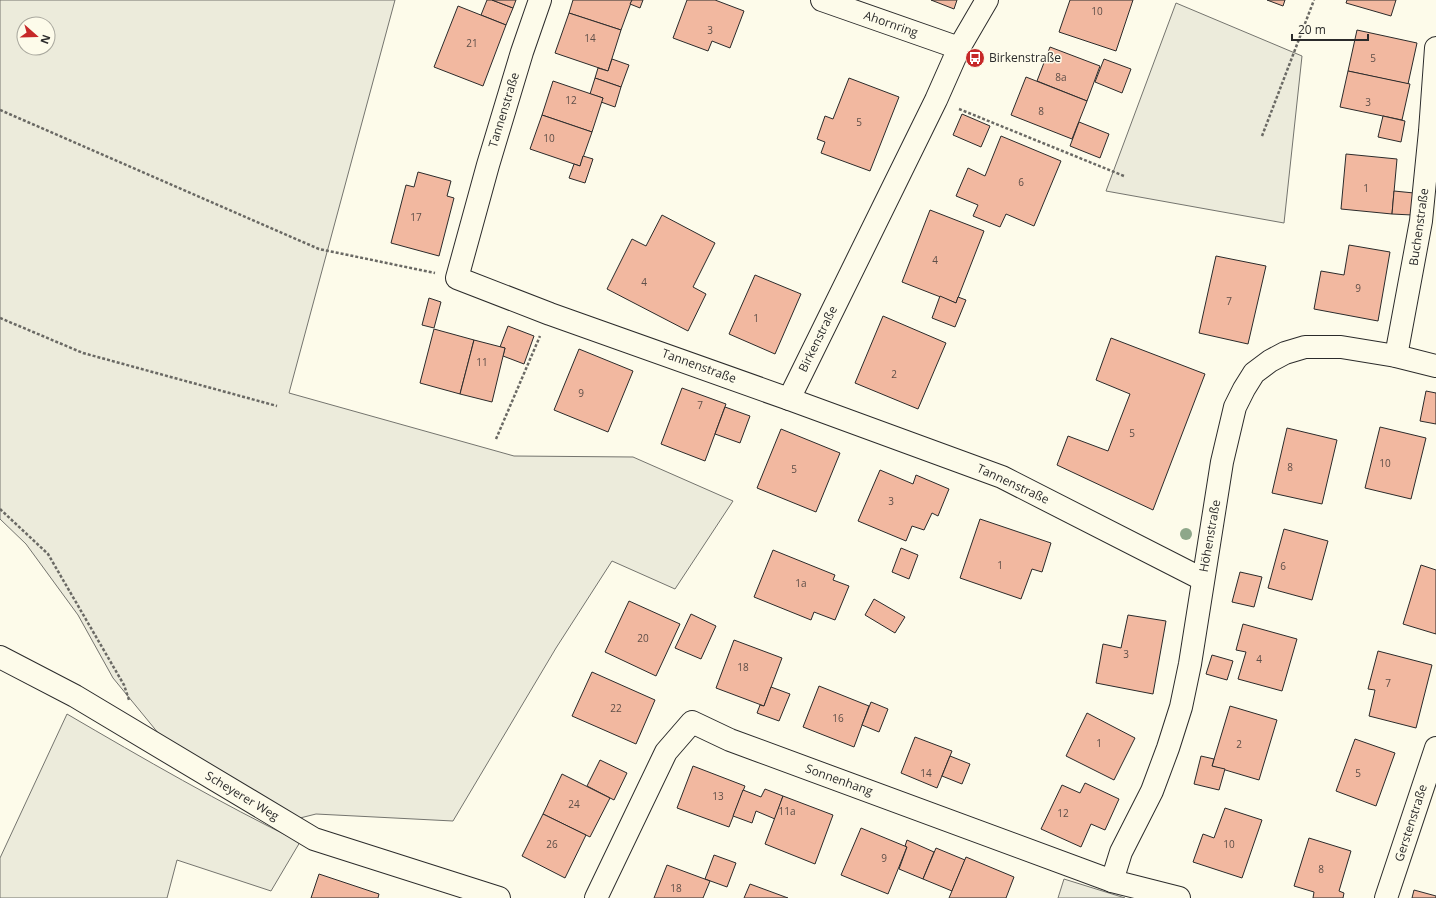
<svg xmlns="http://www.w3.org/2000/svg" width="1436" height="898" viewBox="0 0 1436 898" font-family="'Open Sans',sans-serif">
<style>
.green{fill:#ecebdb;stroke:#74746e;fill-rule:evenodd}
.building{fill:#f2b8a0;stroke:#2b2b2b}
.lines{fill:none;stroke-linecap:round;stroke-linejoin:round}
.street-casing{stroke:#2b2b2b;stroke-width:24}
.path{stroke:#6a6964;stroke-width:2.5;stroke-dasharray:3 2;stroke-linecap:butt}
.street{stroke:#fdfbea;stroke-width:22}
.tree{fill:#8ea78a}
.labels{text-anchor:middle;stroke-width:3;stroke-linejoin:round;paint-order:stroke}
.number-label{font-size:10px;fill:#5d4e48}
.street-label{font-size:12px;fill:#2b2b2b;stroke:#fdfbea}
.poi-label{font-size:12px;fill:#2b2b2b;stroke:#fdfbea;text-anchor:start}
</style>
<rect width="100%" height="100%" fill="#fdfbea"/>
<g class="green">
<path d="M0,0H395L289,393L514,456L633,457L733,501L675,589L612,561L556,648L453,821L316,814L300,818L159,734L113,678L78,615L26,544L0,519ZM24,24H48V48H24Z"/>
<polygon points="1176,3 1302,56 1284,223 1106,191"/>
<path d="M67,714C144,759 220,803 300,842L271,891L177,860L167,898H0V858Z"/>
<polygon points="1064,879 1125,898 1058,898"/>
</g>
<g class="building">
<polygon points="487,0 492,0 513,8 506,25 481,15"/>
<polygon points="492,0 516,0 513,8"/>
<polygon points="573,0 632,0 621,30 569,13"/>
<polygon points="632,0 643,0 640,8 630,4"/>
<polygon points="687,0 715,0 744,11 730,48 712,41 708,51 673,38"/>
<polygon points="931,0 957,0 954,9"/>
<polygon points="1070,0 1133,0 1116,51 1059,32"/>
<polygon points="1267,0 1285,0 1283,6"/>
<polygon points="1347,0 1396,0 1391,16 1346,3"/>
<polygon points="458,6 506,25 483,86 434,67"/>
<polygon points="569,13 621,30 608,71 555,53"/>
<polygon points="1357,30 1417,43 1408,84 1348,71"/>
<polygon points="1050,47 1100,66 1087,101 1037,81"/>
<polygon points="612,59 629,65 621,87 595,78 598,68 608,71"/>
<polygon points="1104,59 1131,69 1122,93 1095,82"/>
<polygon points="1348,71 1410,84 1402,120 1340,107"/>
<polygon points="1026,77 1087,101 1072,139 1011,115"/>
<polygon points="595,78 621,87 615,107 601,102 603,98 590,94"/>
<polygon points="849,78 899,97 870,171 821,153 825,142 817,139 825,116 833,119"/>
<polygon points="553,81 603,98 592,132 542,115"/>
<polygon points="962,114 990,126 981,147 953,135"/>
<polygon points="542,115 592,132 580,166 530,149"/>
<polygon points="1383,116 1405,121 1401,142 1378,137"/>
<polygon points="1079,122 1109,134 1100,158 1070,146"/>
<polygon points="1001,136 1061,161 1034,226 1006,214 1000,227 973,216 978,205 956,196 968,168 985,176"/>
<polygon points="1346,154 1397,159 1392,214 1341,209"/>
<polygon points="583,156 593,159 585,183 569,178 574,164 580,166"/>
<polygon points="418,172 451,181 447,196 454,198 439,256 391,243 406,185 414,187"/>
<polygon points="1394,191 1414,193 1412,215 1392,214"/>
<polygon points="930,210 984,231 956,303 902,282"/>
<polygon points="662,215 715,243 693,287 706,294 688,331 607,289 632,239 646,246"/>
<polygon points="1349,245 1390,252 1378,321 1314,309 1321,271 1344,275"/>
<polygon points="1216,256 1266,266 1248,344 1199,333"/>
<polygon points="755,275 801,294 775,354 729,334"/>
<polygon points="940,296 956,303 958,297 966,300 955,327 932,318"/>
<polygon points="429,298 441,302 434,328 422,325"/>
<polygon points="883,316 946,343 918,409 855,383"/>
<polygon points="508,326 534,336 524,364 503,356 505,348 500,347"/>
<polygon points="434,329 474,340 460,394 420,383"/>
<polygon points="1111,338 1205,374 1153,510 1057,465 1068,436 1108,451 1130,394 1096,380"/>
<polygon points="474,340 505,348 492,402 460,394"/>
<polygon points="579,349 633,371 608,432 554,410"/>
<polygon points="682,388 726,404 705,461 661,444"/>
<polygon points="1426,391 1436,393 1436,424 1420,421"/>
<polygon points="725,407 750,416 740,443 715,434"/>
<polygon points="1380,427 1426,438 1411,499 1365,488"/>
<polygon points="1287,428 1337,440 1322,504 1272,493"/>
<polygon points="781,429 840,453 816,512 757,488"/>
<polygon points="880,470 913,484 916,475 949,489 938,516 932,513 924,530 912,526 906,541 858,521"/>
<polygon points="980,519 1051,543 1042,572 1032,569 1021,599 960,578"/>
<polygon points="1284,529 1328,541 1312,600 1268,588"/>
<polygon points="901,548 918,555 909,579 892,572"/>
<polygon points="773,550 835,575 833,580 849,586 835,620 814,612 811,620 754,597"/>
<polygon points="1421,565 1436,570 1436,634 1403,624"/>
<polygon points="1240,572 1262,577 1254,607 1232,602"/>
<polygon points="874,599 905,617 895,633 865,615"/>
<polygon points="629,601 680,624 656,676 605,652"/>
<polygon points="691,614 716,626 701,659 675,648"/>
<polygon points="1128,615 1166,621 1153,694 1096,683 1103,644 1121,648"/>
<polygon points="1243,624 1297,639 1282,691 1238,679 1246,652 1236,650"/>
<polygon points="734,640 782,658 764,706 716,688"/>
<polygon points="1378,651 1432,665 1416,728 1369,716 1375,690 1368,689"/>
<polygon points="1212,655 1233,661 1227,680 1206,674"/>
<polygon points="592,672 655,700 636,744 572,716"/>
<polygon points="819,686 869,706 854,747 803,727"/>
<polygon points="771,687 790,694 779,721 757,713 760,705 764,706"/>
<polygon points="871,702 888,709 879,732 862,725"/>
<polygon points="1230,706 1277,720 1259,780 1212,766"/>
<polygon points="1087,713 1135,738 1114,780 1066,756"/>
<polygon points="915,737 952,751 937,788 901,773"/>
<polygon points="1355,739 1395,753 1376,806 1336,791"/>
<polygon points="950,756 970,764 962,784 942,776"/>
<polygon points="1201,756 1214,759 1212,766 1225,769 1219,790 1194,784"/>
<polygon points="600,760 627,773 614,800 587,786"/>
<polygon points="693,766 745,786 729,827 677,808"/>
<polygon points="562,774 610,798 590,837 543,814"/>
<polygon points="1085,783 1119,799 1105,830 1091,824 1081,847 1041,829 1062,785 1080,793"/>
<polygon points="765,789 783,796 775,819 756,811 752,823 733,816 743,790 761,797"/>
<polygon points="783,796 833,815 815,864 765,844"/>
<polygon points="1225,808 1262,820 1242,878 1193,862 1203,834 1214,838"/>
<polygon points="543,814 586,835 565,878 522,856"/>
<polygon points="861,828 907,847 888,894 841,875"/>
<polygon points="1309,838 1351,851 1339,891 1344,893 1343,898 1313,898 1314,892 1294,886"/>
<polygon points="907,840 934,852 923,879 899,869 907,847 905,846"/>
<polygon points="936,848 965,860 952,891 923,879"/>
<polygon points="714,855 736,863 727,887 705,879"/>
<polygon points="966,857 1014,877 1006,898 949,898"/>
<polygon points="667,865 710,881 703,898 654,898"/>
<polygon points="319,874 379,894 378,898 311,898"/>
<polygon points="750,884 788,898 744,898"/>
<polygon points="1414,890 1436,896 1436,898 1412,898"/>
</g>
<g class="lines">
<g class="street-casing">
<g id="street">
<polyline points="540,0 522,52 488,165 457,278 550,314 789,399 1002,477 1202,579"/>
<polyline points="822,0 959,48"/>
<polyline points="1396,356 1421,221 1430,131 1436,48"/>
<polyline points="789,399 936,100 959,48 987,0"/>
<polyline points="0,657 75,696 314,839 499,898"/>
<polyline points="1112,881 1121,852 1152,791 1168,748 1181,707 1190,664 1222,462 1235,407 1244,389 1254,373 1270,361 1285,353 1305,347 1341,347 1396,356 1436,366"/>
<polyline points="596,898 666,752 692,722 730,740 1112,881 1179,898"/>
<polyline points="1386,898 1436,748"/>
</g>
</g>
<g class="path">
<polyline points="959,109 1124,176"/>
<polyline points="0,110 319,249 435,273"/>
<polyline points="1262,136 1314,0"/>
<polyline points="0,318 83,353 277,406"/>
<polyline points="496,439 540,336"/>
<polyline points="0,509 48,554 124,685 129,700"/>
</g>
<use href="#street" class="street"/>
</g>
<circle class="tree" cx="1186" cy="534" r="6"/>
<defs>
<g id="bus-disc" transform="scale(1)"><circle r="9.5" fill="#c62828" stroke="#fdfbea"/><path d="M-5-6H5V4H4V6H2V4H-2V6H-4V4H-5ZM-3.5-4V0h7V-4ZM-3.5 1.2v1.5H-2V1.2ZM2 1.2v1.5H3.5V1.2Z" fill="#fff"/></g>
</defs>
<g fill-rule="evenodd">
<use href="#bus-disc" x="975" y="58"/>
</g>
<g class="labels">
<g class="number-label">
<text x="1097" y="15">10</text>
<text x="710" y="34">3</text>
<text x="590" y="42">14</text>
<text x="472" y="47">21</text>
<text x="1373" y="62">5</text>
<text x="1061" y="81">8a</text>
<text x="571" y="104">12</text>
<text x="1368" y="106">3</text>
<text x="1041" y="115">8</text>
<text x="859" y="126">5</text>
<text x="549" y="142">10</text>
<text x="1021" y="186">6</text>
<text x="1366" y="192">1</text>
<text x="416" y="221">17</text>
<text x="935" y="264">4</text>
<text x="644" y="286">4</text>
<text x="1358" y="292">9</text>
<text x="1229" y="305">7</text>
<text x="756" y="322">1</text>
<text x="482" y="366">11</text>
<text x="894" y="378">2</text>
<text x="581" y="397">9</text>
<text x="700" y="409">7</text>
<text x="1132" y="437">5</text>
<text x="1385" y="467">10</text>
<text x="1290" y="471">8</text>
<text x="794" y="473">5</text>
<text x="891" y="505">3</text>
<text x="1000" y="569">1</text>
<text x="1283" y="570">6</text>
<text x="801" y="587">1a</text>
<text x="643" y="642">20</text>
<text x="1126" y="658">3</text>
<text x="1259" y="663">4</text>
<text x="743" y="671">18</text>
<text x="1388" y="687">7</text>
<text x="616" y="712">22</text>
<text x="838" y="722">16</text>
<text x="1099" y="747">1</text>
<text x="1239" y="748">2</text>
<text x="926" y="777">14</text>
<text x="1358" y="777">5</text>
<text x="718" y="800">13</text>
<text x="574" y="808">24</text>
<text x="787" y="815">11a</text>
<text x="1063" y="817">12</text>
<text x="552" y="848">26</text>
<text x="1229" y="848">10</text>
<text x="884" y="862">9</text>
<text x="1321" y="873">8</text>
<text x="676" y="892">18</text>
</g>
<g class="street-label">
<text transform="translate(891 24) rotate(19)" y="4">Ahornring</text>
<text transform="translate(504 110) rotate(-73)" y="4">Tannenstraße</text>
<text transform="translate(1419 227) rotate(-82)" y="4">Buchenstraße</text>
<text transform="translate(818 339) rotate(-64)" y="4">Birkenstraße</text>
<text transform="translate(699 366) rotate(20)" y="4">Tannenstraße</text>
<text transform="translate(1013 484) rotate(25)" y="4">Tannenstraße</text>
<text transform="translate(1210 536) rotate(-80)" y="4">Höhenstraße</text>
<text transform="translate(839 780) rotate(20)" y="4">Sonnenhang</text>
<text transform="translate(242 796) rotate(31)" y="4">Scheyerer Weg</text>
<text transform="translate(1411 823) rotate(-72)" y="4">Gerstenstraße</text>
</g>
<g class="poi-label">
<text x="989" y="62">Birkenstraße</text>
</g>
</g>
<g transform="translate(36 36) rotate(110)"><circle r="19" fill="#fdfbea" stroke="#a9a89e"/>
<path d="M0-3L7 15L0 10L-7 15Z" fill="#c62828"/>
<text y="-6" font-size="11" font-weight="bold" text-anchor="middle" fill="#2b2b2b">N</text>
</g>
<path d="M1292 34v6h76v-6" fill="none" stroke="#2b2b2b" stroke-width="2"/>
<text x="1298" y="34" font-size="12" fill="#2b2b2b" stroke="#fdfbea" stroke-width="3" paint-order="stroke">20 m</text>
</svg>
